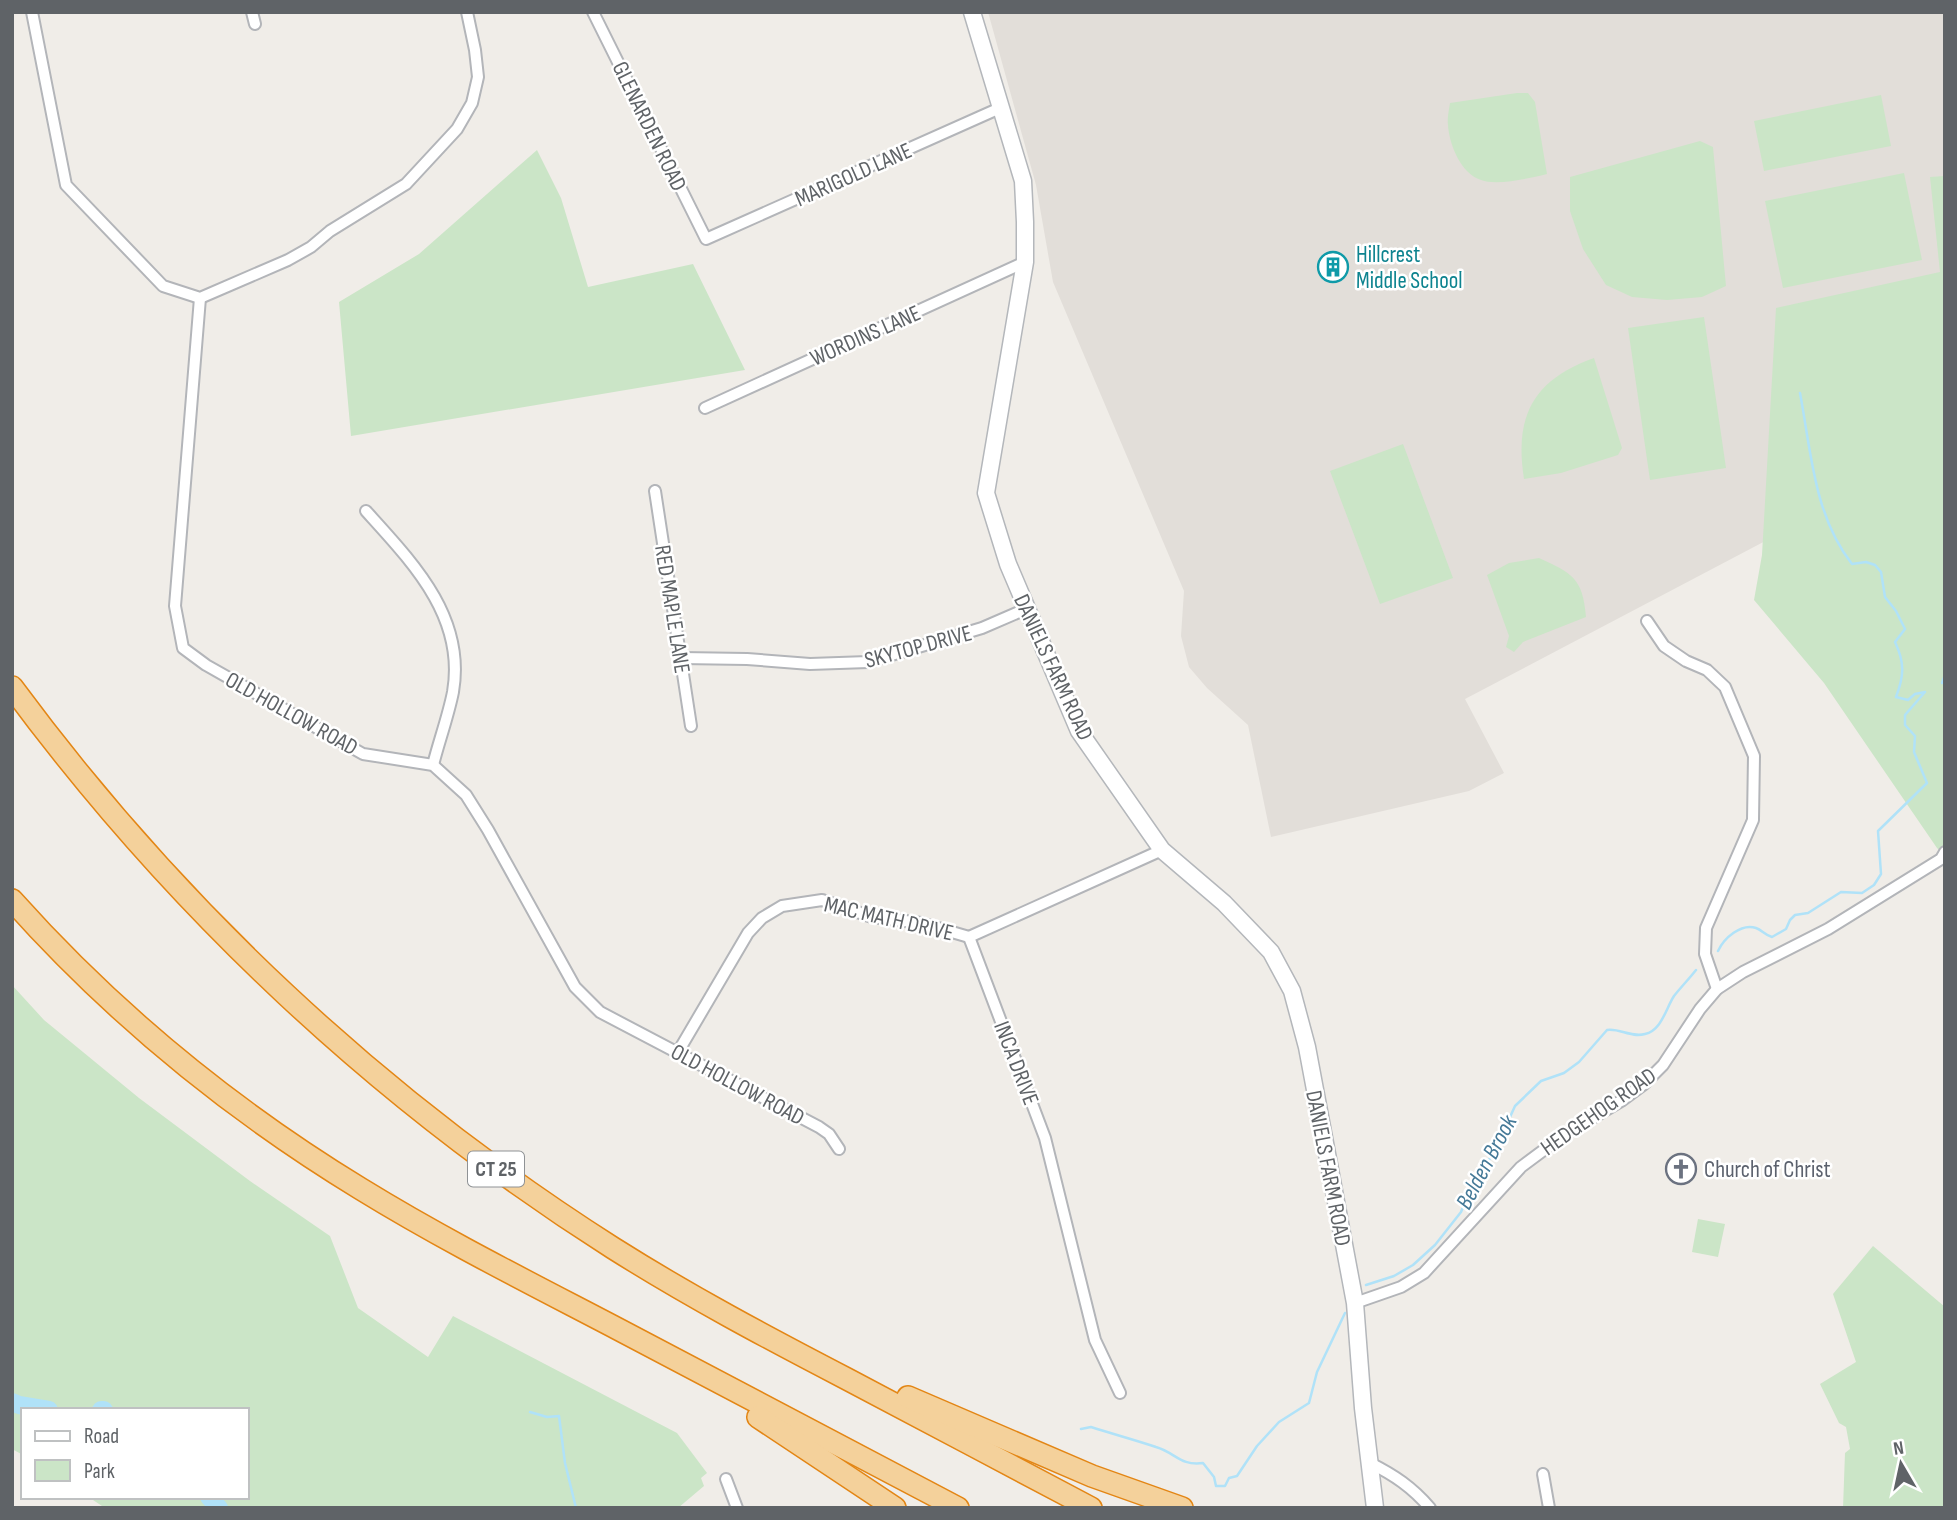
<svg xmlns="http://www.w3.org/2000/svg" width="1957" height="1520" viewBox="0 0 1957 1520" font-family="'Sofia Sans Condensed',sans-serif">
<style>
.education{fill:#e2ded9}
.green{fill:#cbe5c7}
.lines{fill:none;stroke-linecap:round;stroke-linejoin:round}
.stream{stroke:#b0e2f8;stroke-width:2.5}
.river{stroke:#b0e2f8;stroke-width:18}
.minor-casing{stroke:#b3b5b9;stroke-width:14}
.secondary-casing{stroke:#b4b7bb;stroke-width:19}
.motorway-casing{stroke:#e38615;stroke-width:24}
.minor{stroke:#fff;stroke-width:10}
.secondary{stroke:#fff;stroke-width:16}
.motorway{stroke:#f4d19b;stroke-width:21}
.labels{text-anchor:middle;stroke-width:5;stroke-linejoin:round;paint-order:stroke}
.shield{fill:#fff;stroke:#8f9295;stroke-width:2}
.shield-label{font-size:21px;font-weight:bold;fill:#5f6367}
.street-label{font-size:23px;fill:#5f6367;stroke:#fff}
.culture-label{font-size:23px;fill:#0d838f;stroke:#fff;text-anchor:start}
.worship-label{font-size:23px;fill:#5b616d;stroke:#fff;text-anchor:start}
.water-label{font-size:24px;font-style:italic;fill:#467a98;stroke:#fff}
</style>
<rect width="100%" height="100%" fill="#f0ede8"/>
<polygon class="education" points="988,12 1945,12 1945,395 1824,510 1465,699 1504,773 1469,791 1271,837 1248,725 1207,688 1189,667 1181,636 1184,591 1053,282 1036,185"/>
<g class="green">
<path d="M1517,93H1528L1535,102L1547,174C1531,178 1497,186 1481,180C1461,174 1449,144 1448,125C1447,118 1449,110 1450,103Z"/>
<polygon points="1881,95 1891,146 1764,171 1754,121"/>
<polygon points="1700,141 1713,147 1726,286 1702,297 1667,300 1632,297 1606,285 1583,249 1570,211 1570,177"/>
<polygon points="537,150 561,198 588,287 693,264 745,370 351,436 339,302 419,254"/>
<polygon points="1904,173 1922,260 1783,288 1765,201"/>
<polygon points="1945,176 1945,856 1937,848 1824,683 1754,600 1762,555 1776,308 1940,272 1930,177"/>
<polygon points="1704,317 1726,468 1650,480 1628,328"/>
<path d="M1594,358L1622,448L1618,455L1561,473L1524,479C1514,416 1533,380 1594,358Z"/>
<polygon points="1403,444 1453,578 1380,604 1330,471"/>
<path d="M1539,558C1572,573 1583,578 1586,617L1523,642L1514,652L1506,647L1509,636L1487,575L1509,563Z"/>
<polygon points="12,985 44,1020 139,1098 250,1181 330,1236 358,1308 428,1357 453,1316 677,1433 707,1473 701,1478 704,1486 678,1508 105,1508 93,1500 95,1497 247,1497 247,1410 23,1410 23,1455 12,1449"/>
<polygon points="1698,1219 1725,1224 1718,1257 1692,1252"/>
<polygon points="1873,1246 1945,1307 1945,1508 1843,1508 1845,1453 1850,1449 1846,1427 1839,1423 1820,1384 1856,1362 1833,1294"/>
</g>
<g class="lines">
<g class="stream">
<polyline points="1942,683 1945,675"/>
<path d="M1718,951C1724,938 1741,923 1756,928C1762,930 1765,935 1772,937L1786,929L1790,920L1795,915L1808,913L1841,892L1862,893L1874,885L1881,874L1878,831L1927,783L1914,752L1915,736L1905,725V715L1925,692L1915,694L1908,700L1896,697C1904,676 1905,663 1895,642L1905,629L1896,611L1885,597L1881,572L1875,565L1866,562L1852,564C1814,516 1811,451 1800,393"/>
<path d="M1366,1285L1394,1276L1413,1265L1435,1245L1461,1212L1467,1197L1496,1148L1515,1106L1541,1081L1564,1073L1579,1062L1607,1030C1620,1028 1631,1038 1645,1034C1662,1030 1666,1008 1674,996C1681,987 1689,979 1696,970"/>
<polyline points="530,1412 547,1417 559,1416 565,1463 576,1508"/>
<path d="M1081,1429L1091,1427C1113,1434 1135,1440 1156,1447C1176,1453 1180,1466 1203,1463L1214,1477L1216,1486H1225L1229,1478L1237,1476L1257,1446L1279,1422L1309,1403L1317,1372L1345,1313"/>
</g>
<g class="river">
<polyline points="12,1402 19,1405 49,1410"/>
<polyline points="101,1410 104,1410"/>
<polyline points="209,1497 219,1508"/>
</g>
<g class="minor-casing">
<g id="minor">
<polyline points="32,12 66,185 163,286 200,298 288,260 311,247 330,231 406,184 457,129 472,103 478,77 475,50 467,12"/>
<polyline points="252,12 255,24"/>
<polyline points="593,12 706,239 1000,108"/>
<polyline points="200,298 175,606 183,648 206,665 363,754 433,765 466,795 488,830 575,987 600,1012 819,1127 829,1134 839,1149"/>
<polyline points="705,408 1025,262"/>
<polyline points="655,491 691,726"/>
<path d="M366,511C413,563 466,617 453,692C448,717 439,741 433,765"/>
<polyline points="1647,621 1664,646 1686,661 1707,670 1725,687 1754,756 1753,820 1706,928 1705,954 1717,989"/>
<polyline points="681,658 747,659 810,664 868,662 982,628 1026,609"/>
<polyline points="969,937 1045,1138 1095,1340 1120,1393"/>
<polyline points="969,937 1162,850"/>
<polyline points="678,1052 748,933 762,918 782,906 822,900 872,917 921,923 969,937"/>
<polyline points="1355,1303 1401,1287 1424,1273 1521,1167 1564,1135 1621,1101 1644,1084 1663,1065 1700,1009 1717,989 1743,972 1828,929 1941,859 1945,852"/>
<path d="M1370,1463C1394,1475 1412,1487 1430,1508"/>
<polyline points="1543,1474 1549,1508"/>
<polyline points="726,1479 737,1508"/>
</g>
</g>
<g class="secondary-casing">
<polyline id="secondary" points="972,12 1023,181 1025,222 1025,262 986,493 1008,564 1079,731 1162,850 1224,903 1271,952 1292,991 1307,1047 1355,1303 1363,1408 1375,1508"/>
</g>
<g class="motorway-casing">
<g id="motorway">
<path d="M12,687C176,909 380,1100 613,1248C689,1296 768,1338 847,1379C928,1422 1010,1465 1091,1508"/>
<path d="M12,900C113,1013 233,1111 361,1189C444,1240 530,1283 616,1328C730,1388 844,1448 958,1508"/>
<polyline points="908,1397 1092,1476 1182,1508"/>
<polyline points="758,1417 895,1508"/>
</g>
</g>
<use href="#minor" class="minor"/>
<use href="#secondary" class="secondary"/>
<use href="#motorway" class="motorway"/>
</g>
<defs>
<g id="building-ring" transform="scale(1.575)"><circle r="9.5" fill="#fff" stroke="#0f9aa8" stroke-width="1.5"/><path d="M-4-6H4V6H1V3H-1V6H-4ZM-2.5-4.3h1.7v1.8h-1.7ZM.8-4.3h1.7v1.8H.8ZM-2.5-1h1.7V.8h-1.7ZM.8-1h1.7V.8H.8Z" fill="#0f9aa8"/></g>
<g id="church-ring" transform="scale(1.575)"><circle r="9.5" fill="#fff" stroke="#6b7280" stroke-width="1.5"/><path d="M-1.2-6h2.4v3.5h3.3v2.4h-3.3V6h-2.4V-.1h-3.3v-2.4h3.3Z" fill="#6b7280"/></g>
</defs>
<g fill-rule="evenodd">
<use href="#building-ring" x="1333" y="267"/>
<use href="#church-ring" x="1681" y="1169"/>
</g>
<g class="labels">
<rect class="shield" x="468" y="1151.5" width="56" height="35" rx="5"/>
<g class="shield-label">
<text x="496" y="1176">CT 25</text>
</g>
<g class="street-label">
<text transform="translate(650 126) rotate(64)" y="8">GLENARDEN ROAD</text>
<text transform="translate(853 174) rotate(-24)" y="8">MARIGOLD LANE</text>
<text transform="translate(865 335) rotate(-24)" y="8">WORDINS LANE</text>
<text transform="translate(673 609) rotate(81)" y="8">RED MAPLE LANE</text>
<text transform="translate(918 646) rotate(-15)" y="8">SKYTOP DRIVE</text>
<text transform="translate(1054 667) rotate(65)" y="8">DANIELS FARM ROAD</text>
<text transform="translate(292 713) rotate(29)" y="8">OLD HOLLOW ROAD</text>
<text transform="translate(889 918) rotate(13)" y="8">MAC MATH DRIVE</text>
<text transform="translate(1017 1063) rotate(69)" y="8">INCA DRIVE</text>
<text transform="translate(738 1084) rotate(28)" y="8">OLD HOLLOW ROAD</text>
<text transform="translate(1598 1111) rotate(-35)" y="8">HEDGEHOG ROAD</text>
<text transform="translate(1329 1168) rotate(79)" y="8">DANIELS FARM ROAD</text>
</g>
<g class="culture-label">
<text x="1356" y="262">Hillcrest<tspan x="1356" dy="26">Middle School</tspan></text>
</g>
<g class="worship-label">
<text x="1704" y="1177">Church of Christ</text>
</g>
<g class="water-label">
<text transform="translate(1486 1162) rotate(-62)" y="8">Belden Brook</text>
</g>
</g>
<rect width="1957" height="1520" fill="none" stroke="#5f6367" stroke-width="28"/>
<rect x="21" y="1408" width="228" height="91" fill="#ffffff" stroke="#bfc1c2" stroke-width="2"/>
<rect x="35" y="1431" width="35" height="10" fill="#ffffff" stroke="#bfc1c2" stroke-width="2"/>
<text x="84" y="1443" font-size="21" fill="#5f6367">Road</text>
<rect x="35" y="1460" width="35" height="21" fill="#cbe5c7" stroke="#bfc1c2" stroke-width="2"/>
<text x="84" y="1478" font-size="21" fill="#5f6367">Park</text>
<g transform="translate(1901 1464) rotate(351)" stroke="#ffffff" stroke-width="5" paint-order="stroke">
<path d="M0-5L12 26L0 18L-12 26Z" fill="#5f6367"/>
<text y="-10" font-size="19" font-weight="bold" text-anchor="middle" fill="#5f6367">N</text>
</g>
</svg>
